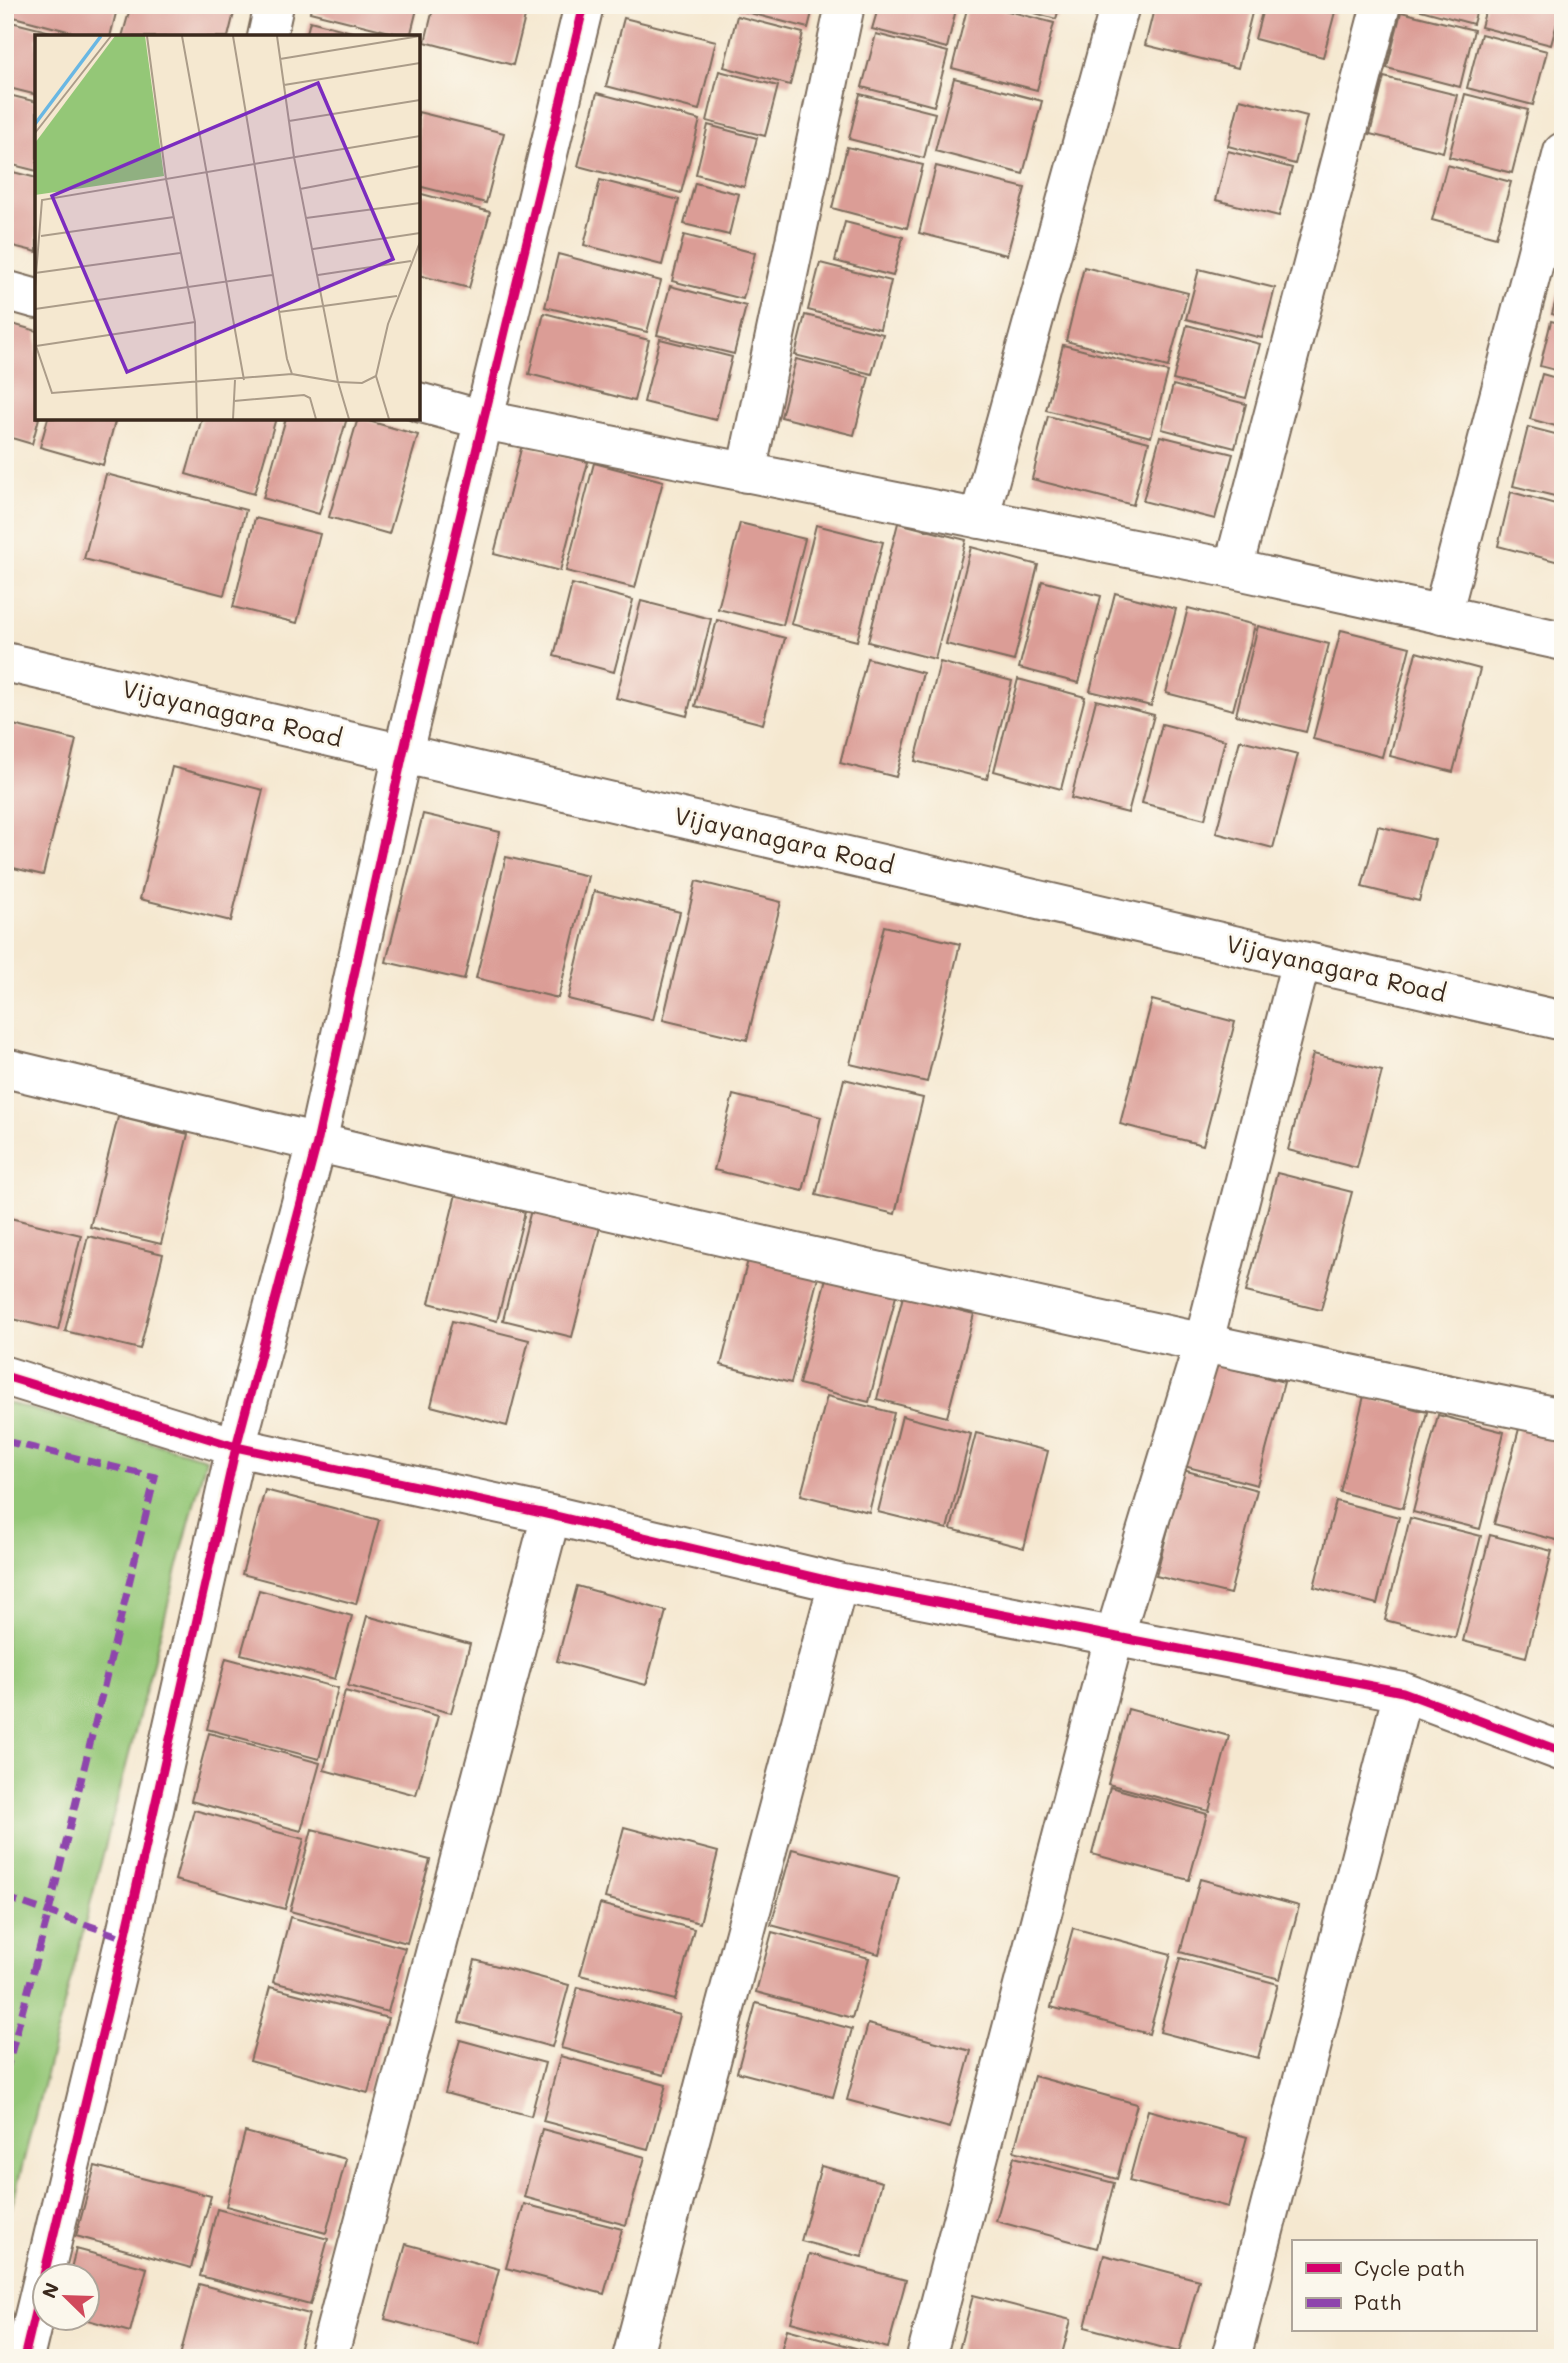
<svg xmlns="http://www.w3.org/2000/svg" width="1568" height="2363" font-family="Mali,sans-serif">
<style>
.green{fill:#94c777;stroke:#68784a;stroke-width:2}
.building{fill:#db9d96}
.lines{fill:none;stroke-linecap:round;stroke-linejoin:round}
.minor-casing{stroke:#7c6c5c;stroke-width:42}
.minor{stroke:#fff;stroke-width:38}
.quiet{stroke:#8e44ad;stroke-width:7;stroke-dasharray:14 7;stroke-linecap:butt}
.cycleway-casing{stroke:#fbf7ec;stroke-width:13}
.cycleway{stroke:#d6006c;stroke-width:9}
.labels{text-anchor:middle;stroke-width:5;stroke-linejoin:round;paint-order:stroke}
.street-label{font-size:24px;fill:#3b2a1e;stroke:#fbf7ec}
.inset-river{fill:none;stroke:#69b7e3;stroke-width:3.5}
.inset-road{fill:none;stroke:#ab9c89;stroke-width:2}
.view{fill:#7b2cbf;fill-opacity:0.15;stroke:#7b2cbf;stroke-width:3.5}
.inset-edge{fill:none;stroke:#3b2a1e;stroke-width:3.5}
</style>
<rect width="100%" height="100%" fill="#fbf7ec"/>
<filter id="ink" filterUnits="userSpaceOnUse"><feTurbulence type="fractalNoise" baseFrequency=".0143" numOctaves="2"/><feDisplacementMap in="SourceGraphic" scale="14" xChannelSelector="R" yChannelSelector="G"/><feConvolveMatrix kernelMatrix="1 2 1 2 8 2 1 2 1" color-interpolation-filters="sRGB"/></filter>
<filter id="wash" filterUnits="userSpaceOnUse"><feTurbulence type="fractalNoise" baseFrequency=".00686" numOctaves="4" result="noise"/><feDisplacementMap in="SourceGraphic" scale="28" xChannelSelector="R" yChannelSelector="G"/><feGaussianBlur stdDeviation="1.57" result="paint"/><feColorMatrix in="noise" values="0 0 0 0 0 0 0 0 0 0 0 0 0 0 0 0 0 1.4 0 .05"/><feComposite in="paint" operator="in"/></filter>
<g filter="url(#wash)">
<rect width="100%" height="100%" fill="#f5e8d0"/>
<path class="green" d="M 5,1402 L 206,1458 L 5,2232 Z"/>
<g id="blocks">
<path class="building" d="M 9,5 L 118,5 L 110,37 L 91,37 L 6,15 Z
M 131,5 L 236,5 L 228,37 L 122,37 Z
M 312,5 L 418,5 L 410,37 L 310,12 Z
M 434,5 L 528,5 L 513,65 L 425,42 Z
M 739,5 L 814,5 L 808,28 L 738,10 Z
M 879,5 L 957,5 L 947,48 L 872,29 Z
M 968,5 L 985,5 L 1054,23 L 1037,90 L 952,68 Z
M 1006,5 L 1060,5 L 1056,19 Z
M 1155,5 L 1254,5 L 1238,68 L 1145,45 Z
M 1264,5 L 1310,5 L 1335,12 L 1323,57 L 1255,39 Z
M 1402,5 L 1478,5 L 1473,24 Z
M 1487,5 L 1562,5 L 1551,45 L 1481,27 Z
M 1401,12 L 1474,30 L 1460,87 L 1387,68 Z
M 737,16 L 803,33 L 790,85 L 724,67 Z
M 624,18 L 716,41 L 699,110 L 606,86 Z
M 7,21 L 67,36 L 37,37 L 37,95 L 5,87 Z
M 310,21 L 367,36 L 367,37 L 306,37 Z
M 876,34 L 948,52 L 934,106 L 862,87 Z
M 1481,34 L 1547,51 L 1533,105 L 1467,88 Z
M 719,71 L 778,86 L 765,136 L 707,121 Z
M 1384,77 L 1457,95 L 1443,152 L 1370,134 Z
M 954,78 L 1042,101 L 1023,174 L 935,151 Z
M 597,93 L 700,120 L 681,193 L 578,166 Z
M 5,94 L 37,102 L 37,171 L 5,163 Z
M 860,94 L 935,113 L 924,158 L 849,139 Z
M 1465,94 L 1528,110 L 1512,173 L 1449,157 Z
M 1240,99 L 1307,116 L 1295,164 L 1228,146 Z
M 418,112 L 504,133 L 486,203 L 418,186 Z
M 708,125 L 757,138 L 744,187 L 696,174 Z
M 847,147 L 923,165 L 907,228 L 832,208 Z
M 1228,151 L 1292,168 L 1279,216 L 1216,200 Z
M 1447,165 L 1511,182 L 1496,237 L 1432,220 Z
M 936,166 L 1025,188 L 1007,255 L 919,233 Z
M 5,170 L 37,178 L 37,252 L 5,244 Z
M 600,180 L 679,200 L 662,265 L 584,245 Z
M 695,183 L 739,194 L 729,235 L 684,224 Z
M 418,193 L 490,212 L 469,288 L 418,275 Z
M 845,222 L 903,237 L 893,276 L 835,261 Z
M 684,235 L 755,253 L 743,299 L 672,281 Z
M 558,254 L 661,281 L 647,332 L 545,307 Z
M 820,263 L 891,281 L 880,329 L 808,310 Z
M 1084,267 L 1188,293 L 1168,367 L 1066,341 Z
M 1199,269 L 1275,288 L 1262,338 L 1186,319 Z
M 1563,274 L 1563,317 L 1552,314 Z
M 670,286 L 746,306 L 734,354 L 657,335 Z
M 544,313 L 649,340 L 634,401 L 529,374 Z
M 805,315 L 883,334 L 872,374 L 795,355 Z
M 1551,321 L 1563,324 L 1563,372 L 1540,366 Z
M 5,322 L 37,331 L 37,418 L 39,418 L 32,444 L 5,436 Z
M 1187,325 L 1260,344 L 1246,398 L 1173,380 Z
M 660,339 L 732,357 L 716,420 L 644,402 Z
M 1063,345 L 1168,372 L 1151,437 L 1046,410 Z
M 796,359 L 869,377 L 854,435 L 781,417 Z
M 1542,374 L 1563,380 L 1563,428 L 1530,419 Z
M 1173,385 L 1246,404 L 1235,448 L 1162,429 Z
M 1048,416 L 1149,442 L 1133,505 L 1032,479 Z
M 48,418 L 116,418 L 103,465 L 40,447 Z
M 202,418 L 276,418 L 254,494 L 186,474 Z
M 286,418 L 347,418 L 319,514 L 263,498 Z
M 358,418 L 418,435 L 389,534 L 329,517 Z
M 1528,427 L 1563,436 L 1563,498 L 1513,486 Z
M 1160,436 L 1233,454 L 1215,519 L 1143,501 Z
M 522,445 L 588,462 L 560,571 L 494,554 Z
M 594,463 L 663,481 L 635,588 L 566,571 Z
M 106,474 L 246,510 L 224,595 L 84,559 Z
M 1511,492 L 1563,506 L 1563,563 L 1498,546 Z
M 255,518 L 320,534 L 297,623 L 233,607 Z
M 740,523 L 805,539 L 783,625 L 718,609 Z
M 898,523 L 966,540 L 935,659 L 868,642 Z
M 816,525 L 883,542 L 857,641 L 791,624 Z
M 971,547 L 1038,565 L 1014,661 L 946,644 Z
M 1042,581 L 1101,596 L 1079,683 L 1019,668 Z
M 572,584 L 633,600 L 614,672 L 554,656 Z
M 1115,593 L 1176,609 L 1151,706 L 1090,691 Z
M 641,601 L 711,619 L 687,716 L 616,698 Z
M 1188,608 L 1255,625 L 1233,710 L 1166,693 Z
M 717,620 L 785,638 L 763,724 L 695,706 Z
M 1258,626 L 1329,644 L 1306,732 L 1236,715 Z
M 1341,630 L 1410,647 L 1382,757 L 1313,739 Z
M 1416,652 L 1480,669 L 1453,772 L 1390,756 Z
M 867,658 L 923,673 L 896,777 L 840,763 Z
M 940,662 L 1012,681 L 987,779 L 915,761 Z
M 1018,679 L 1085,697 L 1061,789 L 994,771 Z
M 1096,700 L 1154,715 L 1128,813 L 1071,798 Z
M 5,723 L 76,740 L 43,875 L 5,866 Z
M 1162,724 L 1225,740 L 1205,819 L 1142,803 Z
M 1240,740 L 1298,754 L 1273,848 L 1216,833 Z
M 172,767 L 263,790 L 231,921 L 140,899 Z
M 423,814 L 500,832 L 464,980 L 386,962 Z
M 1378,826 L 1435,840 L 1419,901 L 1362,887 Z
M 506,857 L 588,876 L 558,998 L 476,978 Z
M 696,881 L 781,902 L 747,1040 L 663,1020 Z
M 594,891 L 680,912 L 653,1020 L 568,999 Z
M 884,926 L 960,944 L 927,1082 L 850,1064 Z
M 1152,1000 L 1235,1022 L 1203,1145 L 1120,1124 Z
M 1313,1054 L 1382,1071 L 1357,1168 L 1288,1150 Z
M 844,1079 L 923,1098 L 895,1214 L 816,1195 Z
M 733,1095 L 821,1117 L 803,1191 L 714,1170 Z
M 118,1117 L 188,1134 L 161,1244 L 90,1227 Z
M 1277,1173 L 1352,1192 L 1321,1310 L 1246,1292 Z
M 456,1194 L 525,1212 L 497,1321 L 429,1303 Z
M 531,1210 L 600,1227 L 572,1337 L 503,1320 Z
M 10,1218 L 81,1235 L 58,1330 L 5,1317 L 5,1237 Z
M 88,1236 L 163,1254 L 140,1349 L 65,1331 Z
M 749,1256 L 819,1273 L 791,1383 L 721,1365 Z
M 827,1274 L 897,1292 L 869,1402 L 799,1384 Z
M 903,1296 L 974,1314 L 947,1417 L 877,1399 Z
M 452,1321 L 529,1340 L 507,1426 L 431,1406 Z
M 1210,1363 L 1284,1382 L 1257,1485 L 1184,1466 Z
M 827,1396 L 894,1413 L 869,1512 L 801,1495 Z
M 1364,1396 L 1427,1412 L 1403,1508 L 1340,1492 Z
M 1438,1415 L 1504,1432 L 1480,1529 L 1413,1512 Z
M 902,1416 L 971,1434 L 947,1529 L 878,1512 Z
M 1521,1421 L 1563,1432 L 1560,1541 L 1494,1524 Z
M 976,1433 L 1048,1451 L 1024,1548 L 951,1529 Z
M 1183,1470 L 1257,1490 L 1230,1594 L 1156,1576 Z
M 265,1490 L 379,1520 L 356,1604 L 242,1574 Z
M 1336,1501 L 1399,1517 L 1377,1604 L 1314,1587 Z
M 1410,1518 L 1481,1536 L 1455,1638 L 1385,1620 Z
M 1490,1535 L 1552,1551 L 1526,1657 L 1463,1641 Z
M 577,1586 L 666,1611 L 646,1685 L 557,1661 Z
M 259,1590 L 352,1616 L 335,1679 L 241,1654 Z
M 367,1616 L 470,1644 L 451,1713 L 348,1686 Z
M 226,1658 L 338,1688 L 319,1759 L 207,1729 Z
M 345,1691 L 438,1716 L 416,1795 L 324,1770 Z
M 1128,1709 L 1229,1736 L 1209,1811 L 1108,1784 Z
M 209,1733 L 320,1763 L 301,1831 L 191,1801 Z
M 1110,1787 L 1207,1814 L 1189,1880 L 1092,1854 Z
M 194,1810 L 304,1839 L 285,1909 L 175,1880 Z
M 624,1827 L 718,1852 L 700,1923 L 605,1898 Z
M 312,1829 L 430,1860 L 407,1943 L 290,1911 Z
M 792,1849 L 899,1877 L 879,1954 L 771,1925 Z
M 1200,1879 L 1299,1906 L 1280,1979 L 1180,1952 Z
M 600,1904 L 694,1929 L 675,2000 L 580,1975 Z
M 290,1917 L 405,1948 L 388,2012 L 273,1982 Z
M 1073,1928 L 1171,1954 L 1149,2034 L 1051,2007 Z
M 772,1932 L 869,1958 L 852,2018 L 756,1992 Z
M 1180,1958 L 1278,1984 L 1258,2058 L 1160,2032 Z
M 475,1960 L 569,1985 L 552,2047 L 459,2022 Z
M 270,1987 L 388,2018 L 368,2093 L 250,2061 Z
M 578,1987 L 680,2015 L 664,2075 L 561,2048 Z
M 756,2003 L 852,2029 L 833,2097 L 737,2072 Z
M 868,2024 L 971,2051 L 950,2128 L 847,2100 Z
M 460,2040 L 545,2063 L 531,2116 L 445,2093 Z
M 560,2056 L 666,2085 L 648,2149 L 543,2121 Z
M 1034,2076 L 1137,2104 L 1117,2179 L 1014,2151 Z
M 1148,2110 L 1247,2137 L 1228,2207 L 1129,2181 Z
M 542,2129 L 645,2157 L 626,2225 L 524,2197 Z
M 245,2132 L 346,2159 L 326,2233 L 226,2206 Z
M 1014,2157 L 1114,2183 L 1097,2248 L 996,2221 Z
M 95,2166 L 211,2196 L 191,2268 L 76,2236 Z
M 821,2166 L 882,2182 L 862,2257 L 801,2241 Z
M 524,2204 L 622,2229 L 604,2294 L 506,2268 Z
M 217,2209 L 328,2239 L 310,2305 L 200,2276 Z
M 406,2244 L 499,2269 L 479,2344 L 385,2319 Z
M 76,2249 L 147,2268 L 130,2332 L 81,2318 L 88,2318 L 88,2276 L 69,2276 Z
M 809,2254 L 906,2280 L 888,2348 L 791,2322 Z
M 1104,2255 L 1199,2280 L 1179,2352 L 1085,2327 Z
M 199,2284 L 309,2314 L 297,2358 L 180,2356 Z
M 973,2295 L 1071,2320 L 1061,2358 L 957,2358 Z
M 787,2329 L 884,2356 L 883,2358 L 779,2358 Z"/>
</g>
</g>
<g filter="url(#ink)">
<use href="#blocks" fill-opacity="0" stroke="#7c6c5c" stroke-width="2"/>
<g class="lines">
<g class="minor-casing">
<path id="minor" d="M 267,37 L 274,5
M 5,290 L 37,299
M 418,402 L 484,420 L 1233,569 L 1563,641
M 746,473 L 845,5
M 979,519 L 1120,5
M 1233,569 L 1381,5
M 1442,615 L 1563,152
M 5,662 L 1563,1021
M 5,1068 C 523,1193 1041,1312 1563,1418
M 5,1376 L 236,1447 L 551,1515 L 838,1583 L 1403,1692 L 1563,1752
M 24,2358 L 125,1938 L 236,1447 L 317,1143 L 403,753 L 584,5
M 328,2358 L 551,1515
M 632,2358 L 838,1583
M 926,2358 L 1115,1634 L 1203,1345 L 1301,961
M 1231,2358 L 1403,1692"/>
</g>
<use href="#minor" class="minor"/>
<path class="quiet" d="M 5,1441 L 155,1477 L 49,1912 L 5,2076
M 5,1897 L 125,1938"/>
<g class="cycleway-casing">
<path id="cycleway" d="M 5,1376 L 236,1447 L 551,1515 L 838,1583 L 1403,1692 L 1563,1752
M 24,2358 L 125,1938 L 236,1447 L 317,1143 L 403,753 L 584,5"/>
</g>
<use href="#cycleway" class="cycleway"/>
</g>
</g>
<g class="labels">
<g class="street-label">
<text transform="translate(232 714) rotate(13)" y="8">Vijayanagara Road</text>
<text transform="translate(784 841) rotate(13)" y="8">Vijayanagara Road</text>
<text transform="translate(1336 969) rotate(13)" y="8">Vijayanagara Road</text>
</g>
</g>
<g transform="translate(35 35)">
<rect width="385" height="385" fill="#f5e8d0"/>
<path d="M 80,1 L 110,1 L 129,141 L 0,160 L 0,108 Z" fill="#94c777"/>
<path class="inset-river" d="M 0,89 L 66,1"/>
<path class="inset-road" d="M 112,1 L 131,144 L 160,287 L 162,384M 147,1 L 209,345M 198,1 L 252,324 L 257,339 L 303,347 L 314,384M 242,1 L 259,122 L 303,347 L 327,348 L 341,341 L 353,289 L 385,207M 245,24 L 385,1M 249,50 L 385,28M 254,86 L 385,65M 0,98 L 76,1M 265,154 L 385,131M 271,183 L 385,168M 6,201 L 139,182M 278,214 L 385,198M 0,238 L 145,218M 283,240 L 376,226M 0,252 L 7,165 L 385,101M 0,274 L 237,240M 244,277 L 362,261M 0,282 L 1,311 L 17,358 L 257,339M 1,311 L 160,287M 341,341 L 354,384M 199,366 L 269,360 L 275,363 L 281,384M 198,384 L 200,345"/>
<path class="view" d="M 283,48 L 358,224 L 92,337 L 17,161 Z"/>
<rect width="385" height="385" class="inset-edge"/>
</g>
<rect width="1568" height="2363" fill="none" stroke="#fbf7ec" stroke-width="28"/>
<rect x="1292" y="2240" width="245" height="91" fill="#fbf7ec" stroke="#aea59a" stroke-width="2"/>
<rect x="1306" y="2263" width="35" height="10" fill="#d6006c" stroke="#aea59a" stroke-width="2"/>
<text x="1354" y="2276" font-size="21" fill="#3b2a1e">Cycle path</text>
<rect x="1306" y="2298" width="35" height="10" fill="#8e44ad" stroke="#aea59a" stroke-width="2"/>
<text x="1354" y="2310" font-size="21" fill="#3b2a1e">Path</text>
<g transform="translate(66 2297) rotate(293)"><circle r="33" fill="#fbf7ec" stroke="#aea59a" stroke-width="2"/>
<path d="M0-5L12 26L0 18L-12 26Z" fill="#d1495b"/>
<text y="-10" font-size="19" font-weight="bold" text-anchor="middle" fill="#3b2a1e">N</text>
</g>
</svg>
